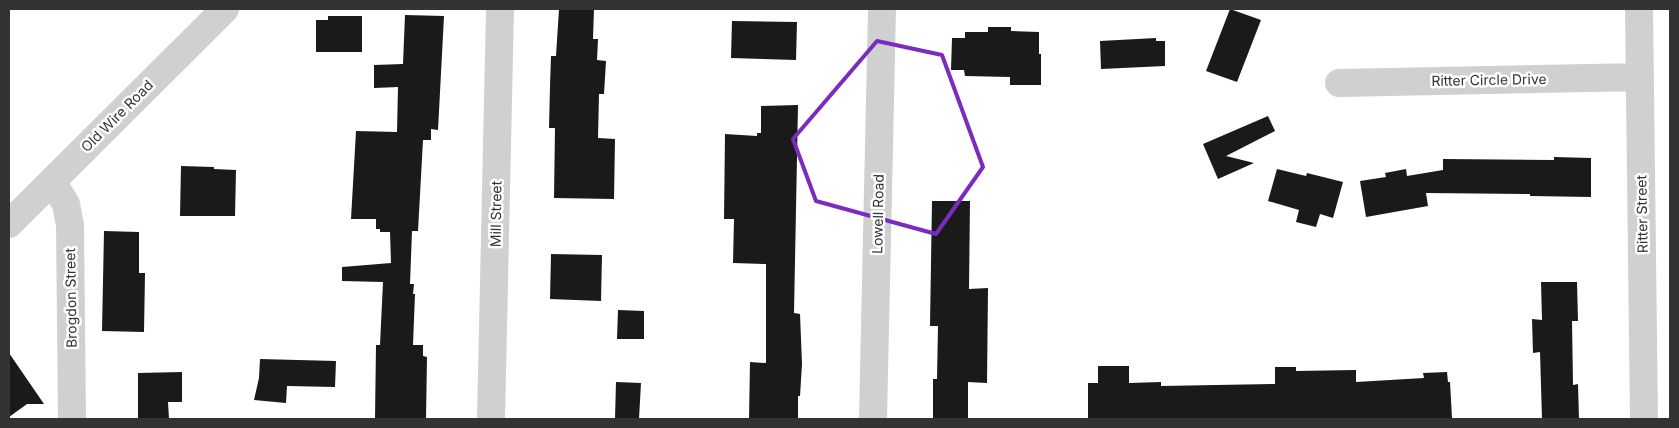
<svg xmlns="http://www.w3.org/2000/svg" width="1679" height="428" font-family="Inter,sans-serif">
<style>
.building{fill:#1a1a1a}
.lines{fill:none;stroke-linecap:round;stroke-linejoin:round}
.street{stroke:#d0d0d0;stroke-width:28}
.marked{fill:none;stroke:#7b2cbf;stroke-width:4;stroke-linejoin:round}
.labels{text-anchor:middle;stroke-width:5;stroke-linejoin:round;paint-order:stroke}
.street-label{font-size:14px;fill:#333;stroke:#fff}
</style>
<rect width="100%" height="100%" fill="#fff"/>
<path class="building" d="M 559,9 L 594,9 L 593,39 L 598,39 L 597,60 L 606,61 L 604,94 L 599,94 L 598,138 L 615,139 L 614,199 L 554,198 L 555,128 L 549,128 L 550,86 L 551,56 L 556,56 Z
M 1230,9 L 1261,20 L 1237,82 L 1206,71 Z
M 405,15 L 444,16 L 438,130 L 431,129 L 431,140 L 423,140 L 418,231 L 412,231 L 410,284 L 414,284 L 413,294 L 415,294 L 413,345 L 423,345 L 423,356 L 427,357 L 426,419 L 375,419 L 376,345 L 380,345 L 383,282 L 342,281 L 342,267 L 391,263 L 390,232 L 380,232 L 380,229 L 376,229 L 376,219 L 351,219 L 356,131 L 397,132 L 398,87 L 374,88 L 374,65 L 403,64 Z
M 328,16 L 362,16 L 362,52 L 316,52 L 316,20 L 328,20 Z
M 732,21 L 797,22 L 796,60 L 731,58 Z
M 988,27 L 1011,27 L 1011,31 L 1039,32 L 1039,54 L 1041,54 L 1041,85 L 1010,85 L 1010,77 L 965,76 L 964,70 L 951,70 L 952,38 L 965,38 L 965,32 L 988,32 Z
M 1156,38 L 1156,41 L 1165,41 L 1165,66 L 1101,69 L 1100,41 Z
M 798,105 L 794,313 L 800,314 L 802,364 L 800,396 L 798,396 L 798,419 L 749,419 L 750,362 L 766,363 L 766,264 L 733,263 L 734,219 L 724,219 L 725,134 L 757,136 L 757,133 L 761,133 L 761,106 Z
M 1268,116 L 1275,131 L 1226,156 L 1254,163 L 1218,179 L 1203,144 Z
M 1554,157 L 1591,158 L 1591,197 L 1530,196 L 1530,194 L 1426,193 L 1428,206 L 1366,217 L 1360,181 L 1386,177 L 1385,173 L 1406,169 L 1407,176 L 1443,170 L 1443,159 L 1554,160 Z
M 181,166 L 214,167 L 214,169 L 236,170 L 235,216 L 180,216 Z
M 1277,169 L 1306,176 L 1307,173 L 1343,182 L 1333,218 L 1320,214 L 1316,227 L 1296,222 L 1299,210 L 1268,201 Z
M 932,201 L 970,201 L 969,289 L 988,288 L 987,383 L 968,382 L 968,419 L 933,419 L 933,379 L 937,379 L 938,326 L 930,326 Z
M 104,231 L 139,232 L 139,273 L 145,273 L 144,332 L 102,331 Z
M 551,254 L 602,255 L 601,301 L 550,299 Z
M 1541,282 L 1577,282 L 1578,321 L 1572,321 L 1573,385 L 1578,384 L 1579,419 L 1542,419 L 1540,352 L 1533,353 L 1532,319 L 1542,320 Z
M 618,310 L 644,311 L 644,339 L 617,339 Z
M 9,353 L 44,404 L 27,404 L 9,417 Z
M 260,359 L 336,361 L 335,387 L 287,386 L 286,403 L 254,400 L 259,378 Z
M 1098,366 L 1129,366 L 1129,383 L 1161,382 L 1161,386 L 1275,384 L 1275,367 L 1296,367 L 1296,371 L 1356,370 L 1356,382 L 1424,378 L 1423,373 L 1447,372 L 1448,382 L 1450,382 L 1452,418 L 1426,419 L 1088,419 L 1088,383 L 1098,383 Z
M 182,372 L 182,402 L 168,402 L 169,419 L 138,419 L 138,373 Z
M 616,382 L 641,383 L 639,419 L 615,419 Z"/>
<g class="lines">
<path class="street" d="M 1639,9 L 1644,419
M 1339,83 L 1640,77
M 52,181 L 66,204 L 70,225 L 72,419
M 9,224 L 225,9
M 491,419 L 500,9
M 873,419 L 882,9"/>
</g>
<path class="marked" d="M 877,41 L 942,55 L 983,167 L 936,234 L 816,201 L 793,139 Z"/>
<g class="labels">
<g class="street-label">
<text transform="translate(1489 80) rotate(-1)" y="5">Ritter Circle Drive</text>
<text transform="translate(117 116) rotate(-45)" y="5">Old Wire Road</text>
<text transform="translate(496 214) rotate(-89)" y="5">Mill Street</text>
<text transform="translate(878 214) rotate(-89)" y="5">Lowell Road</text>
<text transform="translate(1642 214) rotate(-91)" y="5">Ritter Street</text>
<text transform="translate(71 298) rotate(-91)" y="5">Brogdon Street</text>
</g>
</g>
<rect width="1679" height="428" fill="none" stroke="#333333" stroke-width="20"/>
</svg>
